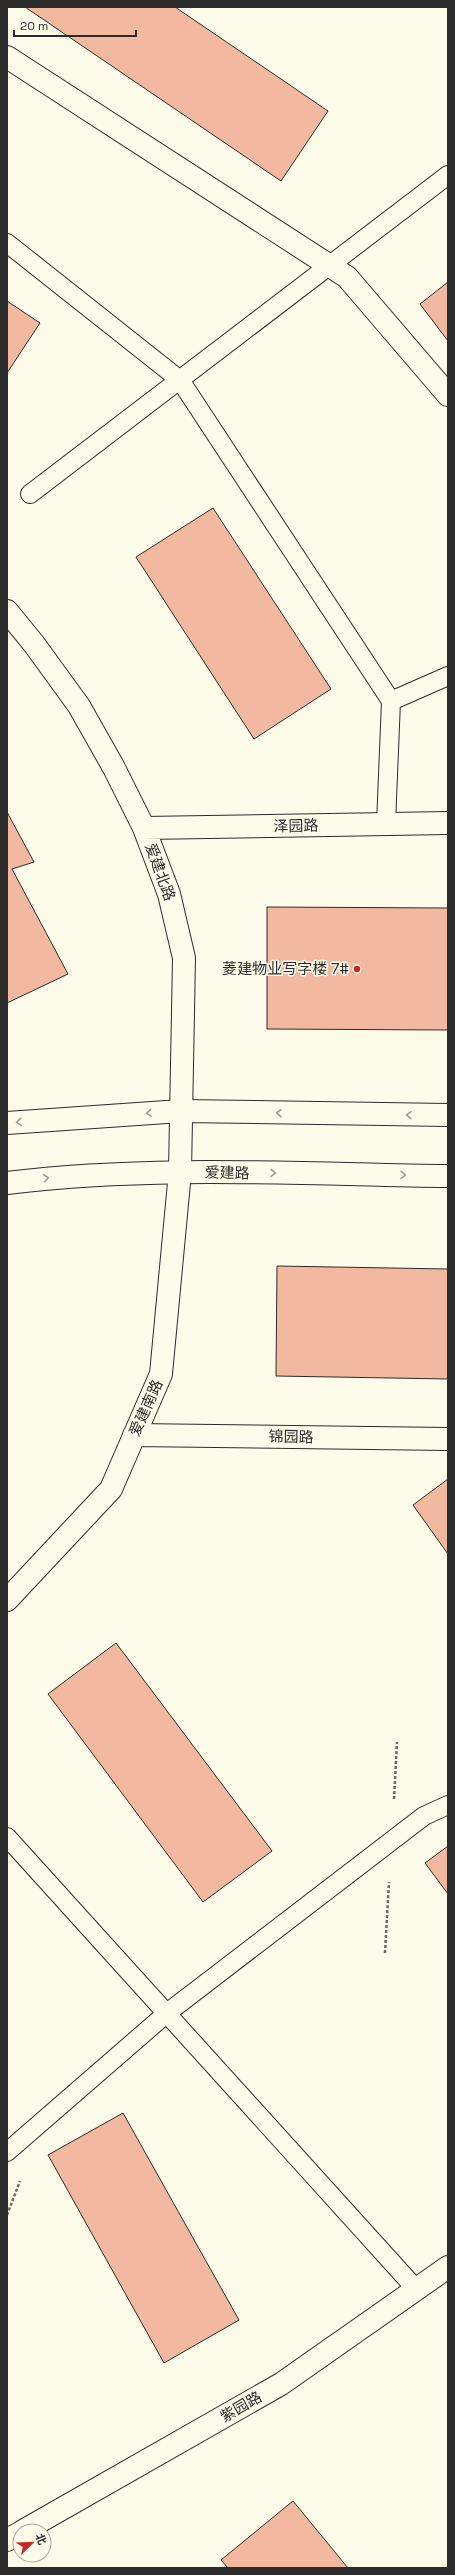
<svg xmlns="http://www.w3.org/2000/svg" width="455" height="2575" font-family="'Space Grotesk','Noto Sans SC',sans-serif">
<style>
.building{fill:#f2b8a0;stroke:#2b2b2b}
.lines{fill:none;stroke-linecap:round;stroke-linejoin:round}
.service-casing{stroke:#2b2b2b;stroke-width:20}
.pedestrian-casing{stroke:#2b2b2b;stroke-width:24}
.tertiary-casing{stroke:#2b2b2b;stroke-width:24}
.secondary-casing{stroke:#2b2b2b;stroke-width:24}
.path{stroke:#6a6964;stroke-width:2.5;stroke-dasharray:3 2;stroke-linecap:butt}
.service{stroke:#fdfbea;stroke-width:18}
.pedestrian{stroke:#fdfbea;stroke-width:22}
.tertiary{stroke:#fdfbea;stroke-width:22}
.secondary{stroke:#fdfbea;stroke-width:22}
.oneway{stroke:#9e9d94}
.poi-dot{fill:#c62828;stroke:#fdfbea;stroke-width:1.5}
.labels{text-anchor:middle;stroke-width:3;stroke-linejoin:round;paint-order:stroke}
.street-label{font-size:15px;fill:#2b2b2b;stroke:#fdfbea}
.poi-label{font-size:15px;fill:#2b2b2b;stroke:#fdfbea;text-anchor:end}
</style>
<rect width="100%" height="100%" fill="#fdfbea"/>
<path class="building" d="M 25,7 L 175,7 L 328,111 L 281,181 Z
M 448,282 L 448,341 L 420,304 Z
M 7,301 L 40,323 L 7,373 Z
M 213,508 L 331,689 L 254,739 L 136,557 Z
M 7,812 L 34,862 L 12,869 L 68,974 L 7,1003 Z
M 267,907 L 448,908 L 448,1030 L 267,1029 Z
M 277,1266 L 448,1269 L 448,1379 L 276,1376 Z
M 448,1479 L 448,1554 L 413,1505 Z
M 116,1643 L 272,1851 L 203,1902 L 48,1694 Z
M 448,1846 L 448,1894 L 425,1863 Z
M 123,2113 L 239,2320 L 164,2363 L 48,2155 Z
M 293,2501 L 348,2568 L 228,2568 L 221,2560 Z"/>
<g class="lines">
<g class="service-casing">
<path id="service" d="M 7,243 L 180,380 L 391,701 L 386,824
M 30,494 L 448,175
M 391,701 L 448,676
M 7,1837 L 416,2289
M 7,2152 L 167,2013 L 424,1816 L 448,1805"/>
</g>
<g class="pedestrian-casing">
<path id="pedestrian" d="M 7,57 L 347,277 L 448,395"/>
</g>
<g class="tertiary-casing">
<path id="tertiary" d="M 7,611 L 34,644 L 79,706 L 114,768 L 144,828 L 169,894 L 184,958 L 180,1172 L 161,1374 L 111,1489 L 7,1600
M 144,828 L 448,823
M 134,1435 L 448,1439
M 23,2531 L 281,2384 L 448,2267
M 7,2540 L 20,2533"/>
</g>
<g class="secondary-casing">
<path id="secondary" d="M 7,1123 L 181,1111 L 448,1115
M 7,1183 C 153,1165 301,1174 448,1176"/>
</g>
<path class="path" d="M 394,1799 L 397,1742
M 385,1953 L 389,1882
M 7,2215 L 20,2181"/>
<use href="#service" class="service"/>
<use href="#pedestrian" class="pedestrian"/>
<use href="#tertiary" class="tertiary"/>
<use href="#secondary" class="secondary"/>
</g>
<defs><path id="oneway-chevron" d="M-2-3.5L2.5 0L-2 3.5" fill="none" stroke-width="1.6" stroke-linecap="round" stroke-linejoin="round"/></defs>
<g class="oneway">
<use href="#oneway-chevron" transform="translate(149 1113) rotate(177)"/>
<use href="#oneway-chevron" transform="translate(279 1113) rotate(-179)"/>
<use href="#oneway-chevron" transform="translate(409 1115) rotate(-179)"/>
<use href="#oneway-chevron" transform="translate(19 1122) rotate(175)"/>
<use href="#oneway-chevron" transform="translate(273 1173) rotate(1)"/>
<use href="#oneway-chevron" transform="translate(403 1175) rotate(1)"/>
<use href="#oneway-chevron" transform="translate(46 1178) rotate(-7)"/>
</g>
<circle class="poi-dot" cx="357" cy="969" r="4"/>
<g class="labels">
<g class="street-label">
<text transform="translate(296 826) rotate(-1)" y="5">泽园路</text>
<text transform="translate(160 872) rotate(70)" y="5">爱建北路</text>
<text transform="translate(227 1173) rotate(1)" y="5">爱建路</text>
<text transform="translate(146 1408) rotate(-66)" y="5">爱建南路</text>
<text transform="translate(291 1437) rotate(1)" y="5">锦园路</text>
<text transform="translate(241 2407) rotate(-30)" y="5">紫园路</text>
</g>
<g class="poi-label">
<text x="349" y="974">菱建物业写字楼 7#</text>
</g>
</g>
<rect width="455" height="2575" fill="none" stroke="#2b2b2b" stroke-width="16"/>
<g transform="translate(32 2543) rotate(67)"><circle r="19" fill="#fdfbea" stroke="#a9a89e"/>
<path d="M0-3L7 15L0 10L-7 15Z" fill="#c62828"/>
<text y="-6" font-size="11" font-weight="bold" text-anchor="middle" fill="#2b2b2b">北</text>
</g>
<path d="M14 30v6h122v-6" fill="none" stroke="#2b2b2b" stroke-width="2"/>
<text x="20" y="30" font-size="12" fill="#2b2b2b" stroke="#fdfbea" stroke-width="3" paint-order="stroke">20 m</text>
</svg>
